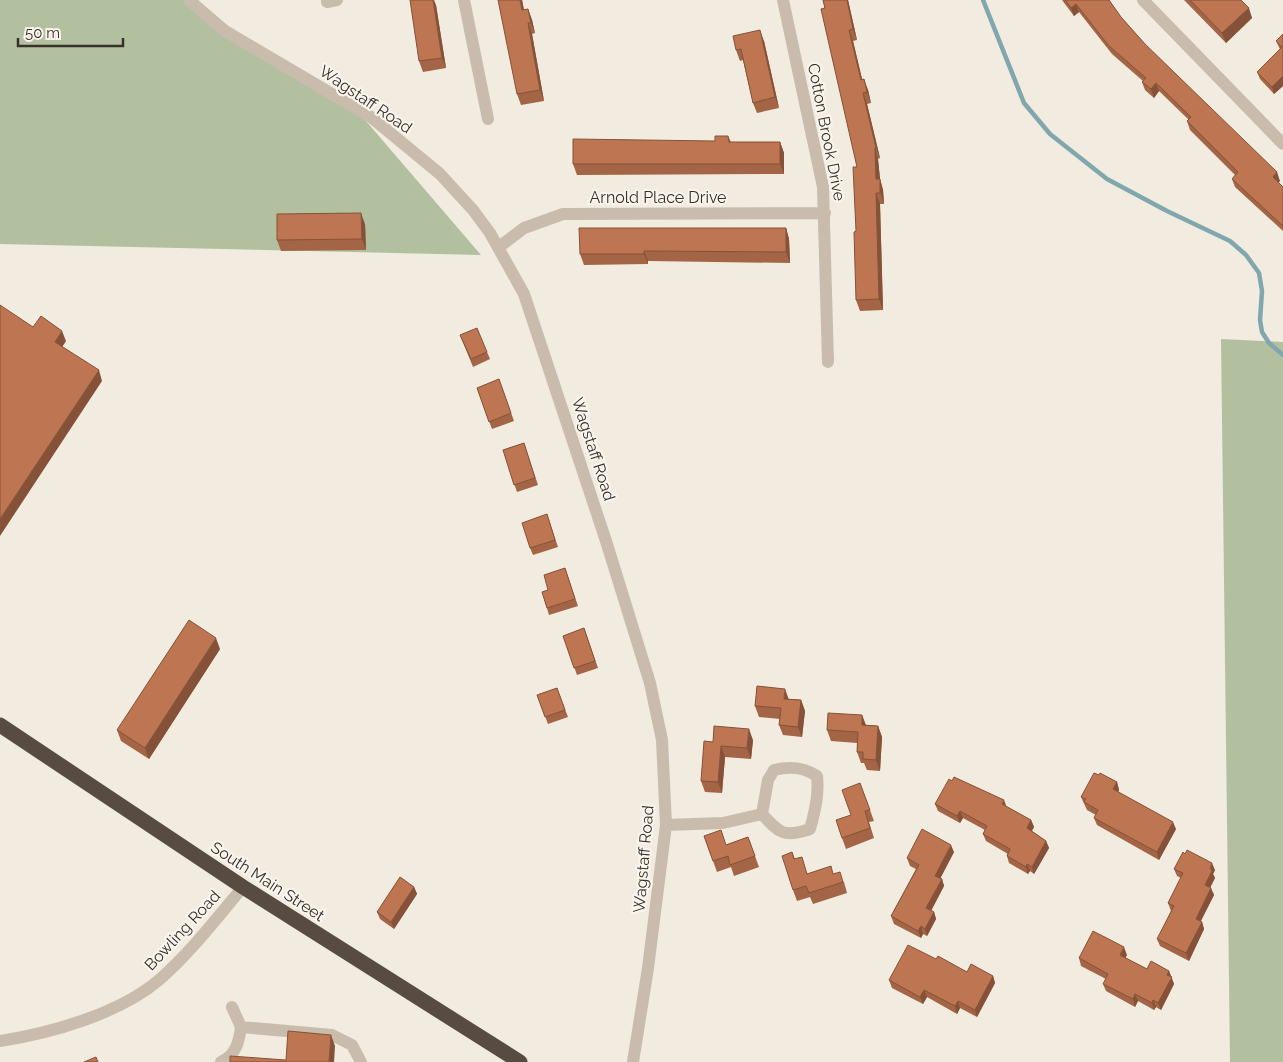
<svg xmlns="http://www.w3.org/2000/svg" width="1283" height="1062" font-family="Raleway,sans-serif">
<style>
.green{fill:#b3c0a0}
.lines{fill:none;stroke-linecap:round;stroke-linejoin:round}
.stream{stroke:#80a7ad;stroke-width:4.5}
.street{stroke:#c9bcac;stroke-width:12}
.highway{stroke:#584b42;stroke-width:15}
.wall{fill:#a36546}
.shaded-wall{fill:#855239}
.building{fill:#be7551;stroke:#855239}
.labels{text-anchor:middle;stroke-width:4.5;stroke-linejoin:round;paint-order:stroke}
.street-label{font-size:16px;fill:#38302a;stroke:#f9f4ec}
</style>
<rect width="100%" height="100%" fill="#f1ebe0"/>
<path class="green" d="M 0,0 L 190,0 L 366,121 L 481,255 L 0,244 Z
M 1221,339 L 1283,342 L 1283,1062 L 1230,1062 Z"/>
<g class="lines">
<path class="stream" d="M 983,0 L 1024,103 L 1050,134 L 1107,179 L 1167,211 L 1230,241 L 1246,255 L 1259,273 L 1262,291 L 1260,320 L 1262,332 L 1269,343 L 1283,355"/>
<path class="street" d="M 189,0 L 225,31 L 371,117 L 440,174 L 473,210 L 490,233 L 524,294 L 606,541 L 650,683 L 662,740 L 666,825 L 648,968 L 633,1062
M 327,0 L 327,2 L 337,0
M 464,0 L 488,119
M 783,0 L 823,187 L 828,362
M 1143,0 L 1283,144
M 499,247 L 524,228 L 563,214 L 825,213
M 666,825 L 723,823 L 762,814 C 779,833 784,838 810,829 C 815,811 819,795 817,776 C 803,767 790,766 774,770 L 768,780 L 762,814
M 232,1007 L 241,1027 L 332,1035 L 352,1045 L 361,1062
M 0,1041 C 51,1033 119,1014 159,980 C 190,953 217,918 243,887
M 221,1062 C 236,1055 239,1042 241,1027"/>
<path class="highway" d="M 0,725 L 243,887 L 520,1062"/>
</g>
<path class="wall" d="M 522,0 L 524,10 L 528,9 L 532,20 L 535,33 L 532,34 L 544,101 L 521,105 L 517,94 Z
M 823,0 L 848,0 L 857,40 L 853,41 L 862,80 L 868,90 L 871,103 L 867,104 L 880,158 L 878,159 L 880,179 L 883,190 L 884,204 L 880,204 L 883,310 L 860,311 L 856,300 L 857,167 Z
M 1062,0 L 1109,0 L 1121,17 L 1145,44 L 1280,181 L 1278,182 L 1283,187 L 1283,231 L 1235,187 L 1232,179 L 1235,175 L 1190,130 L 1187,121 L 1189,120 L 1159,91 L 1154,98 L 1145,90 L 1142,82 L 1143,81 L 1112,54 L 1079,12 L 1074,16 Z
M 1184,0 L 1241,0 L 1252,18 L 1226,43 Z
M 436,5 L 446,68 L 423,72 L 419,61 Z
M 1283,34 L 1283,86 L 1274,94 L 1260,79 L 1257,72 L 1280,49 L 1276,41 Z
M 764,41 L 779,108 L 757,113 L 753,103 L 743,60 L 740,61 L 736,50 Z
M 728,136 L 731,142 L 780,142 L 784,153 L 784,174 L 577,175 L 573,164 L 715,141 Z
M 365,224 L 366,250 L 281,251 L 277,240 Z
M 786,228 L 789,239 L 790,263 L 648,261 L 648,264 L 584,265 L 580,254 Z
M 460,335 L 487,352 L 490,359 L 473,367 Z
M 499,379 L 514,421 L 492,429 L 477,388 Z
M 524,443 L 538,485 L 517,492 L 503,450 Z
M 547,514 L 558,547 L 533,555 L 530,548 Z
M 565,568 L 578,606 L 549,615 L 542,592 L 548,590 Z
M 584,628 L 598,668 L 577,675 L 563,636 Z
M 220,649 L 149,759 L 121,741 L 117,730 Z
M 557,688 L 568,717 L 548,724 L 537,695 Z
M 788,699 L 801,700 L 805,711 L 802,737 L 783,735 L 779,725 L 780,719 L 759,717 L 755,706 Z
M 862,715 L 866,725 L 878,726 L 882,737 L 880,771 L 867,770 L 864,763 L 861,763 L 857,752 L 857,743 L 831,741 L 827,730 Z
M 753,740 L 751,759 L 725,757 L 722,793 L 705,792 L 701,781 L 713,742 Z
M 1099,775 L 1117,782 L 1119,790 L 1118,792 L 1176,829 L 1159,860 L 1097,825 L 1094,818 L 1096,815 L 1087,810 L 1081,797 Z
M 860,783 L 874,821 L 869,822 L 874,838 L 846,849 L 842,838 L 851,815 Z
M 935,804 L 1007,807 L 1031,820 L 1034,827 L 1032,831 L 1046,841 L 1049,848 L 1034,874 L 1030,871 L 1028,874 L 1009,863 L 1007,856 L 1008,854 L 986,841 L 983,834 L 985,830 L 963,818 L 960,823 L 938,811 Z
M 704,836 L 726,845 L 748,837 L 759,867 L 734,876 L 731,867 L 717,872 Z
M 792,852 L 795,859 L 808,874 L 833,874 L 844,882 L 847,893 L 813,904 L 810,897 L 797,901 L 793,890 Z
M 954,852 L 940,878 L 942,879 L 944,886 L 931,910 L 934,912 L 936,919 L 927,936 L 923,934 L 921,938 L 894,924 L 891,916 L 916,869 L 910,866 L 907,858 Z
M 1174,869 L 1215,870 L 1213,874 L 1215,878 L 1210,887 L 1214,895 L 1201,921 L 1202,922 L 1204,929 L 1189,961 L 1160,946 L 1157,939 L 1171,911 L 1168,903 L 1181,878 L 1177,876 Z
M 414,887 L 417,894 L 394,929 L 380,919 L 377,912 Z
M 1127,955 L 1125,958 L 1147,969 L 1169,971 L 1174,984 L 1161,1010 L 1156,1007 L 1154,1010 L 1138,1001 L 1135,1007 L 1106,991 L 1103,984 L 1106,979 L 1081,966 L 1079,958 Z
M 936,959 L 967,972 L 993,976 L 995,983 L 977,1017 L 960,1008 L 957,1014 L 927,997 L 923,1004 L 892,988 L 889,980 Z"/>
<path class="shaded-wall" d="M 433,0 L 434,0 L 436,5 L 446,68 L 442,58 Z
M 520,0 L 522,0 L 526,21 L 522,10 Z
M 847,0 L 848,0 L 857,40 L 853,29 Z
M 1076,4 L 1079,12 L 1074,16 L 1071,8 Z
M 1249,8 L 1252,18 L 1226,43 L 1222,33 Z
M 528,9 L 532,20 L 535,33 L 531,23 Z
M 528,23 L 532,34 L 544,101 L 540,90 Z
M 760,30 L 764,41 L 779,108 L 775,97 Z
M 849,30 L 853,41 L 865,91 L 861,80 Z
M 1283,76 L 1283,86 L 1274,94 L 1272,87 Z
M 864,79 L 868,90 L 871,103 L 867,92 Z
M 1156,83 L 1159,91 L 1154,98 L 1151,89 Z
M 863,93 L 867,104 L 880,158 L 876,148 Z
M 780,142 L 784,153 L 784,174 L 780,164 Z
M 875,148 L 878,159 L 880,179 L 883,190 L 884,204 L 876,179 Z
M 1277,172 L 1280,181 L 1276,185 L 1273,177 Z
M 876,193 L 880,204 L 883,310 L 879,299 Z
M 361,213 L 365,224 L 366,250 L 362,239 Z
M 786,228 L 789,239 L 790,263 L 786,252 Z
M 644,251 L 648,261 L 648,264 L 644,254 Z
M 62,331 L 66,341 L 59,352 L 55,342 Z
M 99,370 L 102,381 L 0,536 L 0,519 Z
M 216,638 L 220,649 L 149,759 L 145,748 Z
M 785,689 L 789,700 L 784,699 Z
M 801,700 L 805,711 L 802,737 L 798,727 Z
M 862,715 L 866,726 L 862,725 Z
M 878,726 L 882,737 L 880,771 L 876,760 Z
M 749,729 L 753,740 L 751,759 L 747,748 Z
M 721,746 L 725,757 L 722,793 L 718,782 Z
M 1117,782 L 1119,790 L 1116,796 L 1113,789 Z
M 1004,800 L 1007,808 L 1002,804 Z
M 960,811 L 963,818 L 960,823 L 957,816 Z
M 1031,820 L 1034,827 L 1029,835 L 1027,828 Z
M 1173,822 L 1176,829 L 1159,860 L 1157,852 Z
M 1046,841 L 1049,848 L 1034,874 L 1032,867 Z
M 951,845 L 954,852 L 938,883 L 935,876 Z
M 1212,863 L 1215,870 L 1213,874 L 1215,878 L 1208,892 L 1205,885 Z
M 1027,864 L 1030,871 L 1028,874 L 1026,867 Z
M 942,879 L 944,886 L 929,915 L 926,908 Z
M 414,887 L 417,894 L 394,929 L 391,922 Z
M 1211,888 L 1214,895 L 1198,926 L 1196,919 Z
M 934,912 L 936,919 L 927,936 L 925,929 Z
M 1202,922 L 1204,929 L 1189,961 L 1186,953 Z
M 921,926 L 923,934 L 921,938 L 918,931 Z
M 1124,947 L 1127,955 L 1123,962 L 1120,955 Z
M 1169,971 L 1174,984 L 1161,1010 L 1158,1003 L 1167,975 Z
M 993,976 L 995,983 L 977,1017 L 975,1010 Z
M 924,990 L 927,997 L 923,1004 L 920,997 Z
M 1135,994 L 1138,1001 L 1135,1007 L 1133,999 Z
M 1153,1000 L 1156,1007 L 1154,1010 L 1152,1003 Z
M 958,1001 L 960,1008 L 957,1014 L 955,1006 Z
M 331,1035 L 335,1046 L 334,1062 L 329,1062 Z"/>
<path class="building" d="M 410,0 L 433,0 L 442,58 L 419,61 Z
M 498,0 L 520,0 L 522,10 L 528,9 L 531,23 L 528,23 L 540,90 L 517,94 Z
M 823,0 L 847,0 L 853,29 L 849,30 L 861,80 L 864,79 L 867,92 L 863,93 L 876,148 L 875,148 L 876,179 L 880,179 L 880,193 L 876,193 L 879,299 L 856,300 L 854,232 L 856,231 L 853,167 L 857,167 L 821,9 L 825,8 Z
M 1065,0 L 1109,0 L 1121,17 L 1145,44 L 1277,172 L 1273,177 L 1283,187 L 1283,226 L 1232,179 L 1238,172 L 1187,121 L 1191,117 L 1156,83 L 1151,89 L 1142,82 L 1146,78 L 1109,46 L 1076,4 L 1071,8 Z
M 1190,0 L 1241,0 L 1249,8 L 1222,33 Z
M 760,30 L 775,97 L 753,103 L 741,49 L 736,50 L 733,36 Z
M 1283,34 L 1283,76 L 1272,87 L 1257,72 L 1282,47 L 1276,41 Z
M 715,136 L 728,136 L 729,142 L 780,142 L 780,164 L 573,164 L 573,139 L 715,141 Z
M 361,213 L 362,239 L 277,240 L 277,214 Z
M 579,228 L 786,228 L 786,252 L 644,251 L 644,254 L 580,254 Z
M 0,305 L 33,327 L 41,316 L 62,331 L 55,342 L 99,370 L 0,519 Z
M 477,328 L 487,352 L 471,359 L 460,335 Z
M 499,379 L 511,413 L 489,422 L 477,388 Z
M 524,443 L 535,478 L 514,485 L 503,450 Z
M 547,514 L 555,540 L 530,548 L 522,523 Z
M 565,568 L 575,599 L 547,608 L 542,592 L 548,590 L 544,575 Z
M 189,620 L 216,638 L 145,748 L 117,730 Z
M 584,628 L 595,661 L 574,668 L 563,636 Z
M 757,686 L 785,689 L 784,699 L 801,700 L 798,727 L 779,725 L 781,708 L 755,706 Z
M 557,688 L 565,710 L 545,717 L 537,695 Z
M 828,713 L 862,715 L 862,725 L 878,726 L 876,760 L 863,759 L 863,752 L 857,752 L 858,732 L 827,730 Z
M 714,726 L 749,729 L 747,748 L 721,746 L 718,782 L 701,781 L 704,741 L 713,742 Z
M 1094,773 L 1099,775 L 1100,773 L 1117,782 L 1113,789 L 1173,822 L 1157,852 L 1094,818 L 1098,810 L 1084,802 L 1086,799 L 1081,797 Z
M 954,777 L 1004,800 L 1002,804 L 1031,820 L 1027,828 L 1046,841 L 1032,867 L 1027,864 L 1026,867 L 1007,856 L 1010,849 L 983,834 L 987,826 L 960,811 L 957,816 L 935,804 L 949,779 L 952,781 Z
M 860,783 L 870,810 L 865,811 L 870,828 L 842,838 L 836,820 L 851,815 L 842,790 Z
M 922,829 L 951,845 L 935,876 L 942,879 L 926,908 L 934,912 L 925,929 L 921,926 L 918,931 L 891,916 L 919,865 L 907,858 Z
M 721,830 L 726,845 L 748,837 L 755,856 L 730,865 L 728,856 L 713,861 L 704,836 Z
M 1187,850 L 1212,863 L 1210,868 L 1212,871 L 1205,885 L 1211,888 L 1196,919 L 1202,922 L 1186,953 L 1157,939 L 1174,906 L 1168,903 L 1183,873 L 1174,869 L 1183,852 L 1185,854 Z
M 792,852 L 794,859 L 802,857 L 807,874 L 831,866 L 833,874 L 840,872 L 843,882 L 809,893 L 806,886 L 793,890 L 782,856 Z
M 400,877 L 414,887 L 391,922 L 377,912 Z
M 1093,931 L 1124,947 L 1120,955 L 1147,969 L 1151,961 L 1169,971 L 1167,975 L 1172,977 L 1158,1003 L 1153,1000 L 1152,1003 L 1135,994 L 1133,999 L 1103,984 L 1108,974 L 1079,958 Z
M 908,945 L 936,959 L 938,956 L 967,972 L 971,964 L 993,976 L 975,1010 L 958,1001 L 955,1006 L 924,990 L 920,997 L 889,980 Z
M 288,1031 L 331,1035 L 329,1062 L 230,1062 L 230,1056 L 286,1060 Z
M 96,1057 L 98,1062 L 84,1062 Z"/>
<g class="labels">
<g class="street-label">
<text transform="translate(366 99) rotate(34)" y="6">Wagstaff Road</text>
<text transform="translate(827 132) rotate(79)" y="6">Cotton Brook Drive</text>
<text x="658" y="203">Arnold Place Drive</text>
<text transform="translate(594 449) rotate(72)" y="6">Wagstaff Road</text>
<text transform="translate(643 859) rotate(-85)" y="6">Wagstaff Road</text>
<text transform="translate(268 881) rotate(33)" y="6">South Main Street</text>
<text transform="translate(182 930) rotate(-47)" y="6">Bowling Road</text>
</g>
</g>
<path d="M18 38v8h105v-8" fill="none" stroke="#38302a" stroke-width="2.5"/>
<text x="25" y="38" font-size="15" fill="#38302a" stroke="#f9f4ec" stroke-width="4" paint-order="stroke">50 m</text>
</svg>
